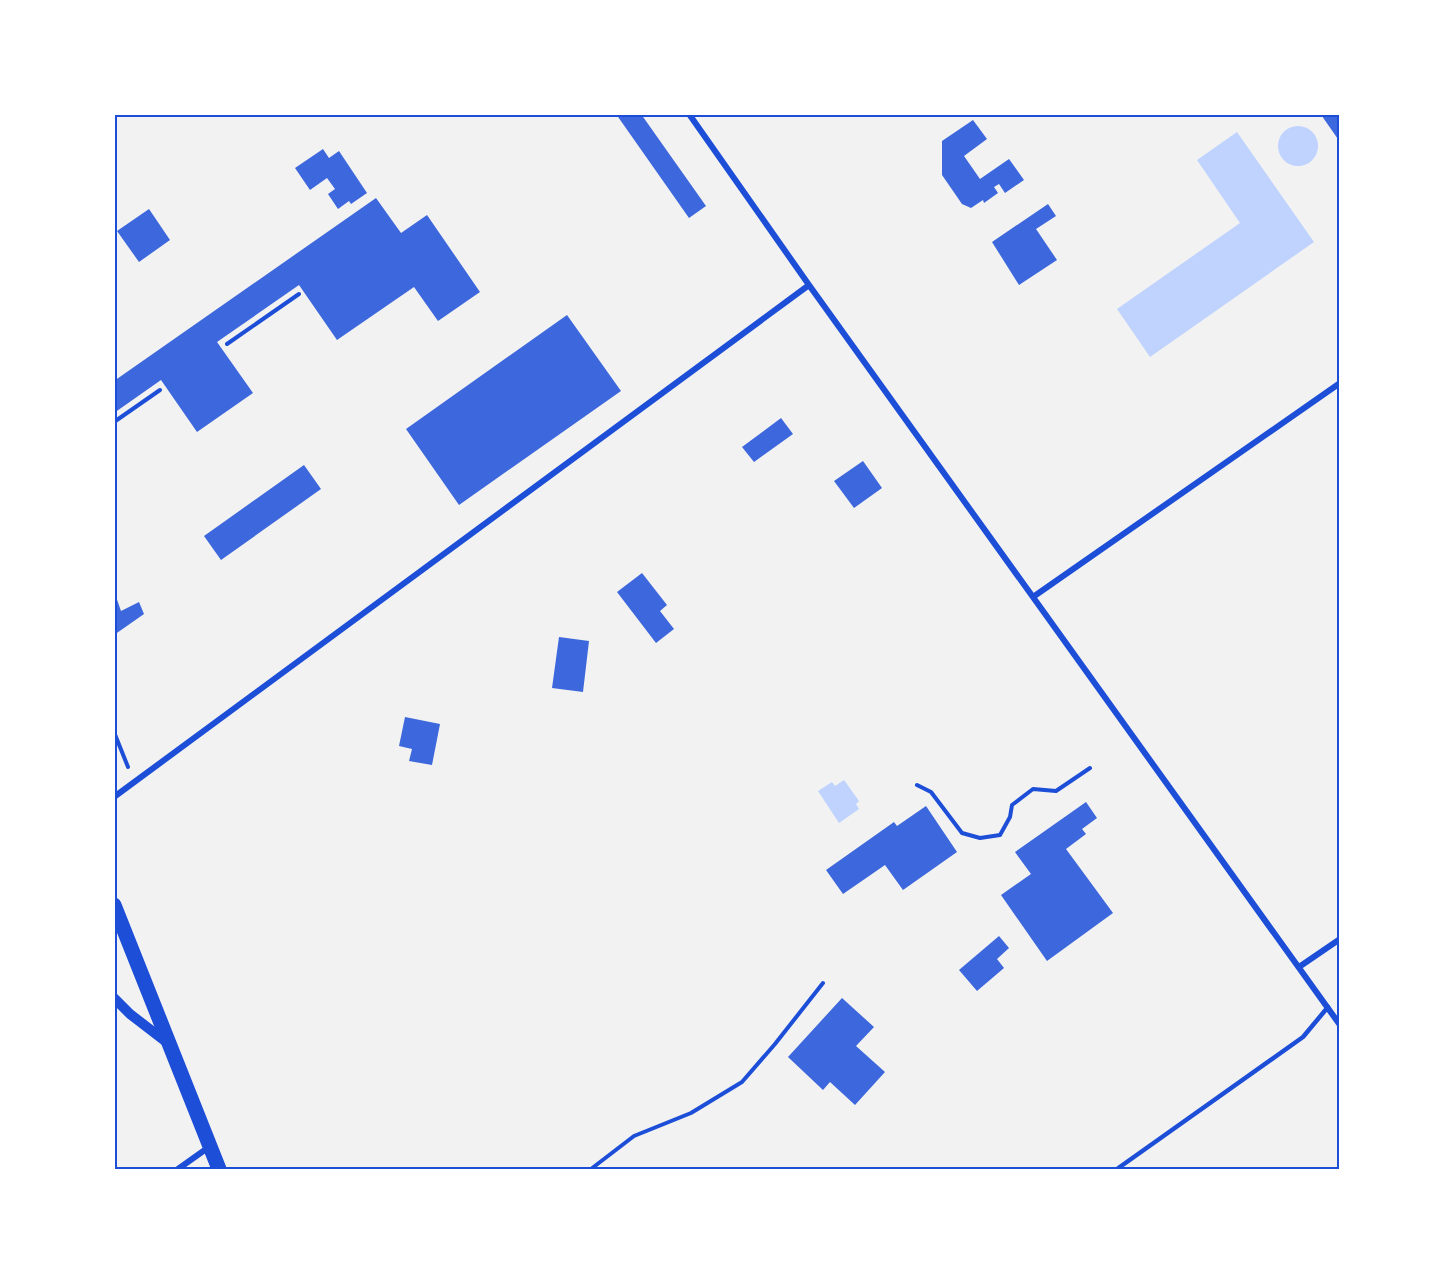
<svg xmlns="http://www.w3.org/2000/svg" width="1454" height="1283" font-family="'Noto Sans',sans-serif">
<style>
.water{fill:#bfd3fe}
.building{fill:#3d67dc}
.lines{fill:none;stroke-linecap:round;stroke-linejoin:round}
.path{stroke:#1d4ed8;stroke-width:4}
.service{stroke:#1d4ed8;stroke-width:4.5}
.minor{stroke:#1d4ed8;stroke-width:6}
.tertiary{stroke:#1d4ed8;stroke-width:10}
.primary{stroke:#1d4ed8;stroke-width:15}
.neatline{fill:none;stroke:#1d4ed8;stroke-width:2}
</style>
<rect width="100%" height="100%" fill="#f2f2f2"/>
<path class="water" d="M1278 146a20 20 0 1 1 40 0a20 20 0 1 1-40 0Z
M 1237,132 L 1314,242 L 1150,357 L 1117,309 L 1240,223 L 1197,160 Z
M 844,780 L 859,801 L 856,804 L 859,809 L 839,823 L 818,791 L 832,782 L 835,786 Z"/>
<path class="building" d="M 616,114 L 641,114 L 706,206 L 689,218 Z
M 1321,114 L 1340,114 L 1340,142 L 1324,119 Z
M 973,120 L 987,139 L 964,156 L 980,179 L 1009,159 L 1024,180 L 1005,193 L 999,184 L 994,187 L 998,193 L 984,203 L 983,200 L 971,208 L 962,204 L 942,175 L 942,141 Z
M 323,149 L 329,158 L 339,151 L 367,193 L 351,204 L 349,201 L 338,209 L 328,194 L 335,189 L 327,178 L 310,190 L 295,168 Z
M 376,198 L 401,233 L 427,215 L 480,292 L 438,321 L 414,287 L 337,340 L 299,285 L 217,342 L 253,393 L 197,432 L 161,380 L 114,413 L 114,381 Z
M 1048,204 L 1056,216 L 1036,229 L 1057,260 L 1019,285 L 992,242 Z
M 149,209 L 170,240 L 139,262 L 117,231 Z
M 567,315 L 621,391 L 459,505 L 406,429 Z
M 781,418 L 793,434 L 754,462 L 742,447 Z
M 863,461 L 882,488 L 854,508 L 834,481 Z
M 304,465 L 321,489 L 221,560 L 204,536 Z
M 642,573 L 667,605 L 660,611 L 674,629 L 656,643 L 617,592 Z
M 114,591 L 121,611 L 139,602 L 144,614 L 114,635 Z
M 559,637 L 589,641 L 583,692 L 552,688 Z
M 405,717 L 440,724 L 432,765 L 409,761 L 412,749 L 399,746 Z
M 1086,802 L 1097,818 L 1082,829 L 1086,834 L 1066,849 L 1113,913 L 1047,961 L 1001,895 L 1031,874 L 1015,852 Z
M 926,806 L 957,852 L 903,890 L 885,865 L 843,894 L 826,870 L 894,822 L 897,826 Z
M 999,936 L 1009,948 L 997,959 L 1004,968 L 977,991 L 959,970 Z
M 842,998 L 874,1027 L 856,1046 L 885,1072 L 855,1105 L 830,1082 L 823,1090 L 788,1057 Z"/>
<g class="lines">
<path class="path" d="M 227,344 L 299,294
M 114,422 L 160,390
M 114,732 L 128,767
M 917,785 L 931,792 L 962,833 L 980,838 L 1000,835 L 1010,817 L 1012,805 L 1033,789 L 1056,791 L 1090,768
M 591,1169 L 634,1136 L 691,1113 L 742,1082 L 775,1044 L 823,983"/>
<path class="service" d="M 1117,1169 L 1303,1037 L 1328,1007"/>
<path class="minor" d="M 689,114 L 809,285 L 1340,1025
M 1033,597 L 1340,383
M 114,797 L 809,285
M 1299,967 L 1340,939
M 178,1169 L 209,1147"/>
<path class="tertiary" d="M 114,998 L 130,1014 L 169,1044"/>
<path class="primary" d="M 114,905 L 219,1169"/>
</g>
<rect width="1454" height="1283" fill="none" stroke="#ffffff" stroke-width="231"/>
<rect x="116" y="116" width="1222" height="1052" class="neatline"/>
</svg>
